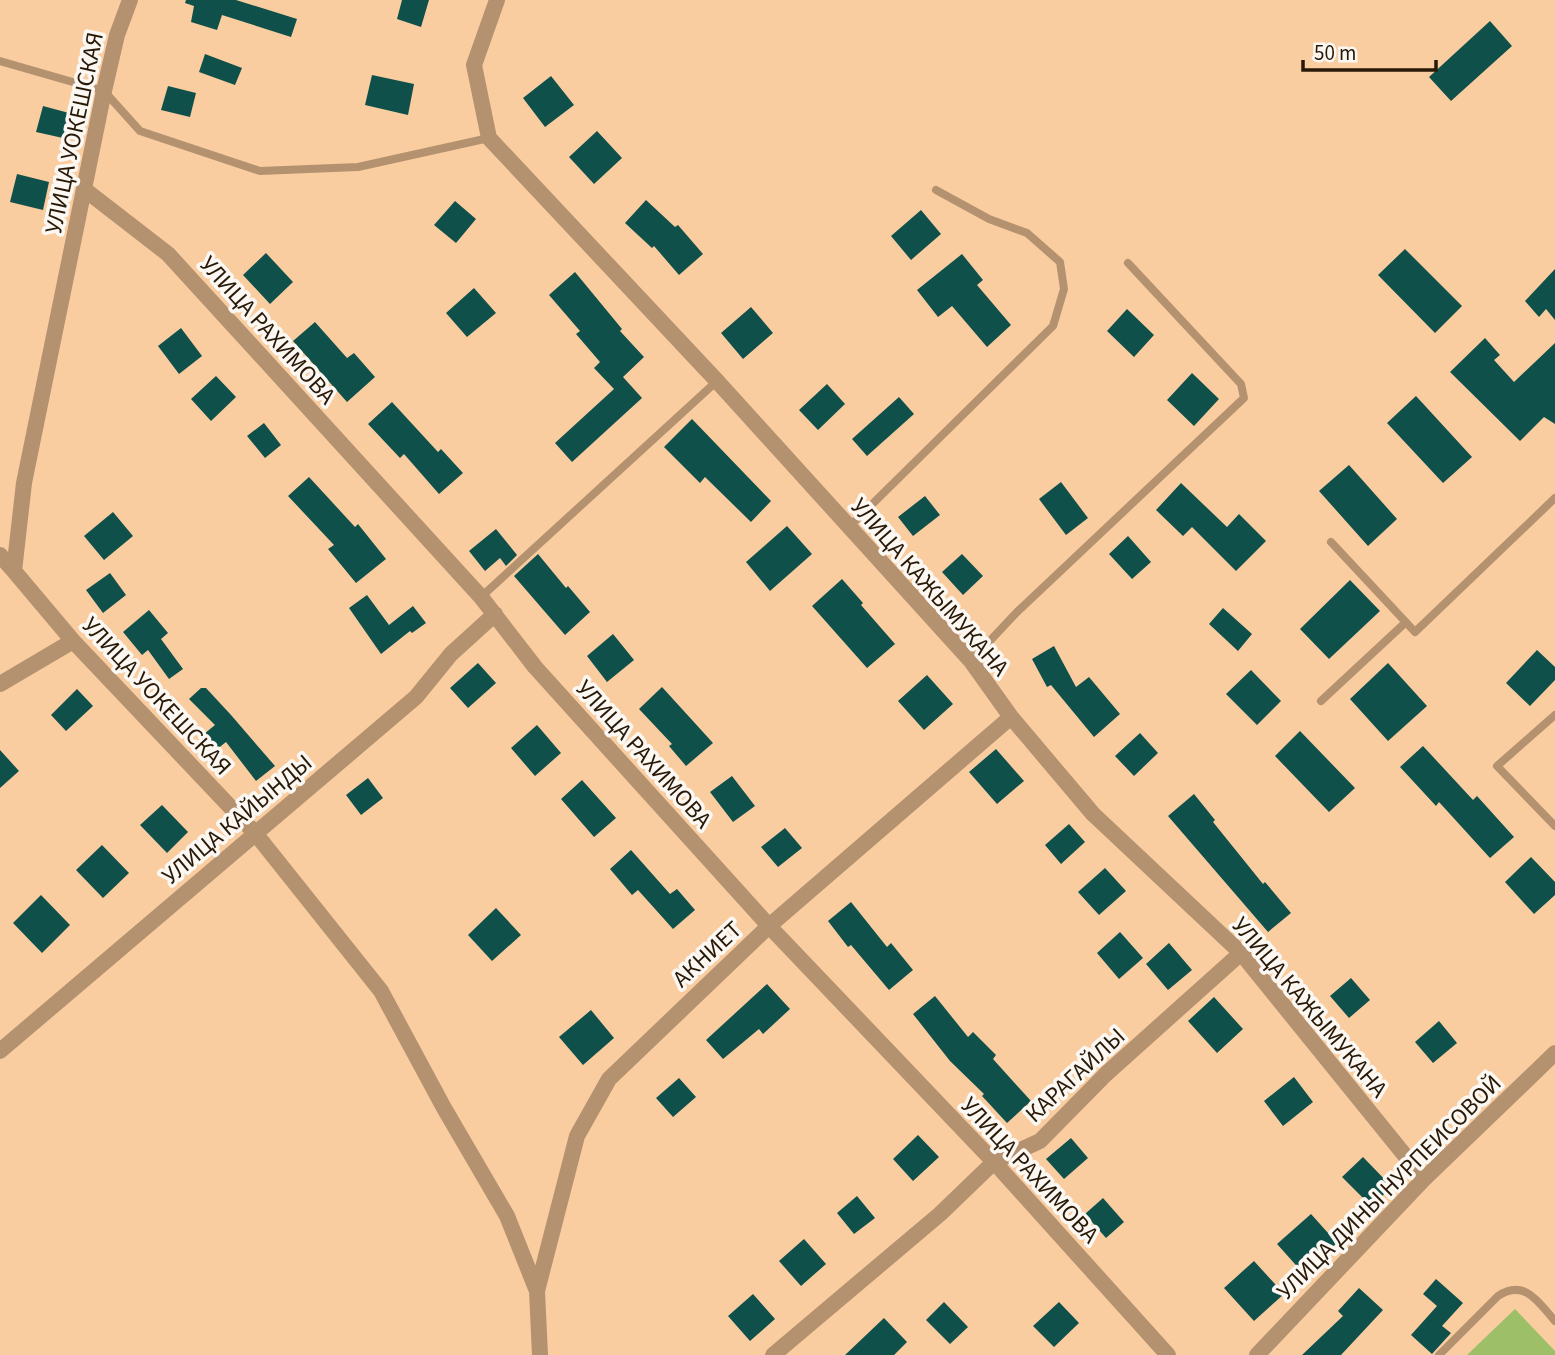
<svg xmlns="http://www.w3.org/2000/svg" width="1555" height="1355" font-family="'Source Sans 3',sans-serif">
<style>
.green{fill:#9dbf67}
.building{fill:#10504b}
.lines{fill:none;stroke-linecap:round;stroke-linejoin:round}
.lane{stroke:#b49270;stroke-width:8}
.street{stroke:#b49270;stroke-width:16}
.labels{text-anchor:middle;stroke-width:7;stroke-linejoin:round;paint-order:stroke}
.street-label{font-size:24px;fill:#281806;stroke:#fbf7f2}
</style>
<rect width="100%" height="100%" fill="#facda0"/>
<path class="green" d="M 1515,1309 L 1555,1351 L 1555,1355 L 1467,1355 Z"/>
<path class="building" d="M 186,0 L 236,0 L 297,19 L 291,37 L 222,15 L 217,30 L 191,22 L 194,6 L 185,3 Z
M 402,0 L 429,0 L 421,27 L 397,19 Z
M 1490,21 L 1512,46 L 1451,101 L 1429,77 Z
M 205,54 L 242,68 L 235,85 L 199,72 Z
M 372,75 L 414,84 L 408,115 L 365,105 Z
M 551,76 L 574,105 L 545,127 L 523,98 Z
M 168,86 L 196,93 L 190,117 L 161,110 Z
M 43,106 L 69,113 L 63,138 L 36,132 Z
M 597,131 L 622,158 L 594,184 L 569,157 Z
M 17,174 L 49,182 L 43,210 L 10,202 Z
M 646,200 L 675,227 L 678,225 L 703,254 L 679,275 L 654,246 L 652,248 L 625,223 Z
M 455,201 L 476,219 L 456,243 L 434,225 Z
M 921,210 L 941,234 L 911,260 L 891,236 Z
M 1405,249 L 1462,306 L 1435,333 L 1378,275 Z
M 266,253 L 293,282 L 270,304 L 243,275 Z
M 962,254 L 983,280 L 977,285 L 1011,325 L 987,347 L 952,306 L 938,317 L 917,290 Z
M 1555,269 L 1555,320 L 1546,309 L 1539,317 L 1525,301 Z
M 575,272 L 622,329 L 620,331 L 644,357 L 623,377 L 642,398 L 572,462 L 555,443 L 614,389 L 594,368 L 600,362 L 576,334 L 580,331 L 549,295 Z
M 474,288 L 496,313 L 467,337 L 446,313 Z
M 751,307 L 773,333 L 743,359 L 721,333 Z
M 1127,309 L 1154,335 L 1134,357 L 1107,331 Z
M 315,322 L 347,358 L 354,353 L 375,377 L 347,402 L 293,341 Z
M 181,328 L 202,356 L 179,374 L 158,346 Z
M 1485,338 L 1500,355 L 1494,360 L 1514,382 L 1555,343 L 1555,424 L 1544,417 L 1520,441 L 1450,372 Z
M 1192,373 L 1219,399 L 1194,426 L 1167,400 Z
M 216,376 L 236,397 L 211,421 L 191,399 Z
M 827,384 L 845,404 L 818,430 L 799,410 Z
M 1416,396 L 1472,457 L 1443,483 L 1387,423 Z
M 899,397 L 914,414 L 867,456 L 852,439 Z
M 392,402 L 438,452 L 441,449 L 463,473 L 439,494 L 404,454 L 400,458 L 368,424 Z
M 692,419 L 771,501 L 751,522 L 705,477 L 700,483 L 664,447 Z
M 264,423 L 281,445 L 265,458 L 247,436 Z
M 1349,465 L 1397,519 L 1368,546 L 1319,491 Z
M 309,477 L 355,527 L 358,524 L 386,559 L 356,583 L 328,549 L 334,545 L 288,496 Z
M 1061,482 L 1088,518 L 1066,535 L 1039,499 Z
M 1181,483 L 1227,527 L 1239,514 L 1266,541 L 1236,571 L 1192,527 L 1183,536 L 1156,510 Z
M 925,496 L 940,515 L 913,536 L 898,517 Z
M 113,512 L 133,536 L 104,560 L 84,536 Z
M 787,526 L 812,554 L 770,591 L 746,562 Z
M 496,529 L 517,555 L 506,566 L 500,558 L 485,571 L 469,551 Z
M 1128,536 L 1151,562 L 1132,579 L 1109,554 Z
M 538,554 L 566,588 L 568,586 L 590,612 L 565,635 L 514,576 Z
M 962,554 L 983,576 L 963,595 L 942,572 Z
M 110,573 L 126,595 L 103,613 L 86,590 Z
M 842,579 L 863,603 L 861,605 L 895,644 L 867,668 L 812,606 Z
M 1350,580 L 1380,611 L 1329,659 L 1300,629 Z
M 367,595 L 389,625 L 413,606 L 426,623 L 412,633 L 410,631 L 381,654 L 349,608 Z
M 1223,608 L 1252,634 L 1238,651 L 1209,624 Z
M 149,610 L 168,633 L 161,639 L 183,669 L 169,679 L 148,650 L 142,655 L 123,632 Z
M 613,634 L 634,660 L 607,682 L 587,656 Z
M 1054,646 L 1076,687 L 1089,677 L 1120,714 L 1094,737 L 1051,685 L 1047,687 L 1032,659 Z
M 1537,650 L 1555,667 L 1555,680 L 1530,706 L 1506,683 Z
M 478,663 L 496,683 L 468,708 L 450,688 Z
M 1388,663 L 1427,706 L 1388,741 L 1350,699 Z
M 1251,670 L 1281,701 L 1257,725 L 1226,694 Z
M 927,675 L 953,704 L 924,730 L 898,701 Z
M 662,687 L 713,743 L 686,766 L 669,746 L 672,744 L 639,709 Z
M 201,688 L 206,688 L 231,715 L 275,766 L 256,781 L 226,742 L 216,750 L 204,734 L 215,725 L 189,699 Z
M 77,689 L 93,706 L 66,731 L 51,715 Z
M 537,725 L 561,753 L 535,776 L 511,748 Z
M 1300,731 L 1355,788 L 1329,812 L 1275,756 Z
M 1140,733 L 1158,753 L 1134,776 L 1115,756 Z
M 1423,746 L 1473,800 L 1477,796 L 1514,837 L 1490,858 L 1439,802 L 1436,806 L 1400,767 Z
M 996,749 L 1024,781 L 997,804 L 969,772 Z
M 0,750 L 19,771 L 0,788 Z
M 732,776 L 755,806 L 733,822 L 710,792 Z
M 368,778 L 383,798 L 361,815 L 346,795 Z
M 582,780 L 616,818 L 594,837 L 561,799 Z
M 1194,794 L 1215,820 L 1213,822 L 1263,884 L 1265,882 L 1291,913 L 1268,932 L 1168,816 Z
M 162,805 L 188,832 L 167,853 L 140,825 Z
M 1069,824 L 1085,842 L 1061,864 L 1045,845 Z
M 785,828 L 802,848 L 778,867 L 761,847 Z
M 102,845 L 129,873 L 103,898 L 76,870 Z
M 631,850 L 670,894 L 677,889 L 695,910 L 673,929 L 638,890 L 632,895 L 610,869 Z
M 1531,857 L 1555,882 L 1555,895 L 1534,914 L 1505,882 Z
M 1105,868 L 1126,891 L 1099,915 L 1078,892 Z
M 41,895 L 70,925 L 42,953 L 13,923 Z
M 851,902 L 887,947 L 891,943 L 913,970 L 889,990 L 851,945 L 848,947 L 828,921 Z
M 496,908 L 521,935 L 492,961 L 468,935 Z
M 1120,932 L 1143,958 L 1119,979 L 1097,953 Z
M 1169,943 L 1192,970 L 1168,990 L 1146,964 Z
M 1351,978 L 1370,1000 L 1349,1018 L 1330,996 Z
M 767,984 L 790,1009 L 763,1034 L 759,1029 L 723,1059 L 706,1040 Z
M 935,996 L 968,1037 L 973,1032 L 996,1055 L 993,1059 L 1031,1101 L 1007,1123 L 982,1096 L 984,1094 L 950,1061 L 913,1014 Z
M 1214,997 L 1243,1029 L 1217,1053 L 1188,1021 Z
M 591,1010 L 614,1038 L 583,1065 L 559,1037 Z
M 1439,1021 L 1457,1043 L 1433,1063 L 1415,1042 Z
M 1294,1077 L 1313,1102 L 1283,1126 L 1264,1101 Z
M 679,1078 L 696,1097 L 673,1117 L 656,1098 Z
M 918,1135 L 939,1157 L 913,1181 L 893,1159 Z
M 1071,1138 L 1088,1158 L 1064,1179 L 1046,1159 Z
M 1363,1157 L 1392,1187 L 1371,1206 L 1342,1177 Z
M 857,1196 L 875,1218 L 854,1234 L 837,1213 Z
M 1103,1198 L 1124,1222 L 1106,1238 L 1085,1214 Z
M 1311,1214 L 1337,1243 L 1303,1273 L 1277,1244 Z
M 804,1239 L 826,1264 L 801,1286 L 779,1261 Z
M 1254,1261 L 1284,1294 L 1254,1321 L 1224,1288 Z
M 1436,1279 L 1463,1303 L 1442,1326 L 1451,1333 L 1432,1354 L 1411,1335 L 1437,1306 L 1423,1294 Z
M 1359,1288 L 1383,1310 L 1341,1355 L 1302,1355 L 1343,1316 L 1338,1311 Z
M 753,1294 L 775,1319 L 750,1341 L 728,1316 Z
M 944,1302 L 968,1327 L 950,1344 L 926,1320 Z
M 1059,1302 L 1079,1323 L 1054,1347 L 1033,1326 Z
M 884,1318 L 907,1342 L 894,1355 L 845,1355 Z"/>
<g class="lines">
<path class="lane" d="M 0,61 L 104,91 L 140,131 L 260,171 L 358,167 L 489,138
M 849,527 L 1053,326 L 1064,289 L 1060,262 L 1027,233 L 989,219 L 936,190
M 1331,542 L 1415,632 L 1555,498
M 481,597 L 717,381
M 971,661 L 1017,612 L 1244,398 L 1241,384 L 1128,263
M 1321,701 L 1406,622
M 1555,715 L 1497,766 L 1555,826
M 1439,1355 L 1498,1296 C 1525,1278 1539,1303 1555,1321"/>
<path class="street" d="M 130,0 L 117,35 L 104,91 L 24,483 L 14,571 L 73,641 L 255,833 L 381,991 L 444,1108 L 507,1216 L 537,1291 L 540,1355
M 497,0 L 474,65 L 489,138 L 717,381 L 971,661 L 1011,717 L 1093,814 L 1241,953 L 1424,1179
M 84,189 L 168,254 L 481,597 L 535,667 L 769,926 L 994,1162 L 1168,1355
M 0,555 L 14,571
M 0,684 L 73,641
M 0,1051 L 416,697 L 451,654 L 495,614
M 537,1291 L 577,1136 L 609,1079 L 769,926 L 1011,717
M 773,1355 L 940,1214 L 994,1162 L 1040,1141 L 1106,1074 L 1241,953
M 1257,1355 L 1424,1179 L 1555,1053"/>
</g>
<g class="labels">
<g class="street-label">
<text transform="translate(74 133) rotate(-78)" y="8">УЛИЦА УОКЕШСКАЯ</text>
<text transform="translate(268 330) rotate(48)" y="8">УЛИЦА РАХИМОВА</text>
<text transform="translate(930 587) rotate(49)" y="8">УЛИЦА КАЖЫМУКАНА</text>
<text transform="translate(157 696) rotate(47)" y="8">УЛИЦА УОКЕШСКАЯ</text>
<text transform="translate(644 754) rotate(48)" y="8">УЛИЦА РАХИМОВА</text>
<text transform="translate(237 819) rotate(-40)" y="8">УЛИЦА КАЙЫНДЫ</text>
<text transform="translate(707 954) rotate(-43)" y="8">АКНИЕТ</text>
<text transform="translate(1310 1007) rotate(50)" y="8">УЛИЦА КАЖЫМУКАНА</text>
<text transform="translate(1075 1075) rotate(-43)" y="8">КАРАГАЙЛЫ</text>
<text transform="translate(1030 1170) rotate(47)" y="8">УЛИЦА РАХИМОВА</text>
<text transform="translate(1389 1187) rotate(-45)" y="8">УЛИЦА ДИНЫ НУРПЕИСОВОЙ</text>
</g>
</g>
<path d="M1303 60v10h133v-10" fill="none" stroke="#281806" stroke-width="3.5"/>
<text x="1314" y="60" font-size="21" fill="#281806" stroke="#fbf7f2" stroke-width="5" paint-order="stroke">50 m</text>
</svg>
